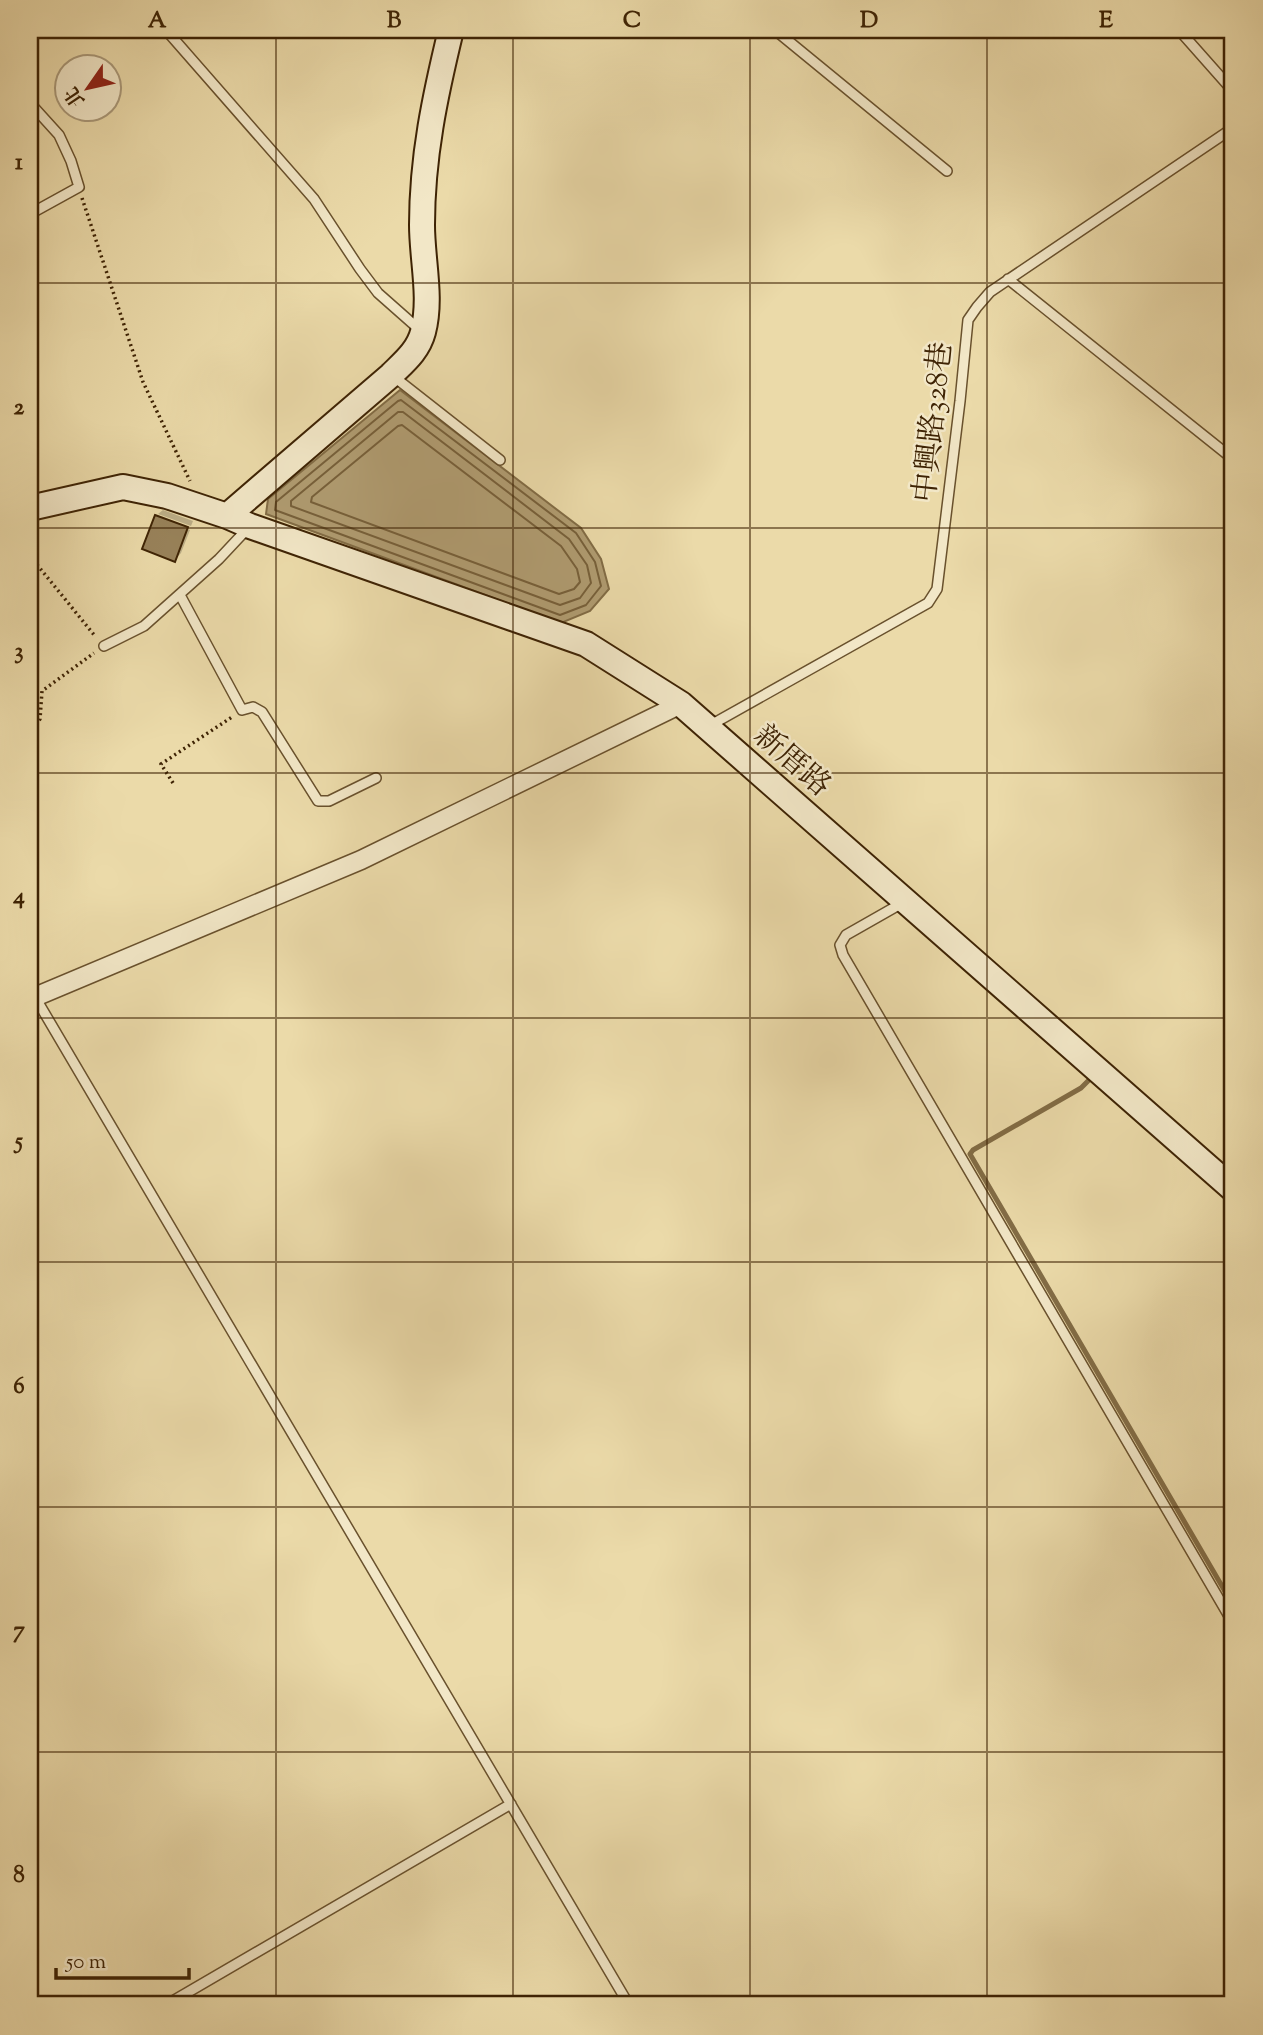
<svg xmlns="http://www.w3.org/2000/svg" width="1263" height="2035" font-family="'Sorts Mill Goudy','Noto Serif TC',serif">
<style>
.water{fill:#b09c71;stroke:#826c45;stroke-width:2}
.shadow{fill:#0003}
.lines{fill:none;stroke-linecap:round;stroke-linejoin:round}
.shore{stroke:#77603a;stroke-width:2}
.stream{stroke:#826c45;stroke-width:5}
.building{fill:#98825a;stroke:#3e2304;stroke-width:2}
.lane-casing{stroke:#69512d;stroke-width:12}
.street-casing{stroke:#69512d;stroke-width:21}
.secondary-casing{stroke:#3e2304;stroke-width:28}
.path{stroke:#3e2304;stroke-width:3.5;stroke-dasharray:2 3.5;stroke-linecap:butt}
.lane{stroke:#f2e7c7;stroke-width:9}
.street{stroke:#f2e7c7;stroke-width:18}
.secondary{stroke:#f2e7c7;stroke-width:24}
.grid{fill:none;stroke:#3e2304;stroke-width:2;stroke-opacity:0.55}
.labels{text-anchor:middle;stroke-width:5;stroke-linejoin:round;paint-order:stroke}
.street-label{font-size:30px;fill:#3e2304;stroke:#f2e7c7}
.neatline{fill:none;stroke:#3e2304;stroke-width:2.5}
.grid-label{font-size:23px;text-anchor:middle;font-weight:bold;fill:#3e2304}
</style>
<rect width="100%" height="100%" fill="#ebdaa9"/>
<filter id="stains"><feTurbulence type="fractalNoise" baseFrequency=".00286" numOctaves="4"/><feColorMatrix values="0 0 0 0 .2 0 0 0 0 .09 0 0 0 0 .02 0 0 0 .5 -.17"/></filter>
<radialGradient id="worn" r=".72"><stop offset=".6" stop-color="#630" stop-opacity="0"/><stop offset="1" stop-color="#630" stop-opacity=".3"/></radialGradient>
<path class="water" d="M 400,390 L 581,528 L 601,559 L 609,589 L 590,611 L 561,623 L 266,514 L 268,499 Z"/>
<path class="shadow" d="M 163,510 L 193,521 L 191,526 L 158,514 Z
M 157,515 L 157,517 L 190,530 L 181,553 L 175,560 L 156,516 Z"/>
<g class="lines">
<path class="shore" d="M 401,400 L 576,533 L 595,562 L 601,586 L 586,605 L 560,615 L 275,510 L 276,502 L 398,401 Z
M 398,412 L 403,412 L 569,539 L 587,565 L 591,583 L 580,598 L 560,605 L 291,506 L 291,501 Z
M 402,425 L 561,546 L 577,569 L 580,582 L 574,589 L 559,594 L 311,502 L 312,497 L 398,426 Z"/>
<path class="stream" d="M 1088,1081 L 1081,1088 L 973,1150 L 970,1154 L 1233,1605"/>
</g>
<path class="building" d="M 155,515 L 188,527 L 175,562 L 142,549 Z"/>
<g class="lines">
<g class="lane-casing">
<path id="lane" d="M 166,30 L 314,199 L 360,269 L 378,293 L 421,331
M 775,30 L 947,171
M 1179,30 L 1233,91
M 30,103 L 59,135 L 71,161 L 79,187 L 30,214
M 1008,279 L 1233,459
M 393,376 L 500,460
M 180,595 L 242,710 L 253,707 L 262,712 L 318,801 L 329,801 L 376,778
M 104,646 L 144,626 L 219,559 L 249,527
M 709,726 L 928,603 L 937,589 L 960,401 L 968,320 L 977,307 L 990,292 L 1233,128
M 904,902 L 846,935 L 840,945 L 843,955 L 1233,1623
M 35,997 L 629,2005
M 166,2005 L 511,1804"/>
</g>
<g class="street-casing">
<path id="street" d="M 30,999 L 361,860 L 681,704"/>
</g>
<g class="secondary-casing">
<path id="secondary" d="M 30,508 L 123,487 L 167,496 L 227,516 L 391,375 C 404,362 418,351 423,332 C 432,298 422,260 422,225 C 422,157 435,96 451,30
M 227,516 L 250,526 L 586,644 L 681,704 L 1233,1189"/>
</g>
<path class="path" d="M 82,198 L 143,382 L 190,481
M 30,556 L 95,636
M 30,734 L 40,719 L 42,691 L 94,653
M 173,783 L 161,764 L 232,717"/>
<use href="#lane" class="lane"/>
<use href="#street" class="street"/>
<use href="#secondary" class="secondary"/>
</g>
<path class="grid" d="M 276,30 L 276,2005M 513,30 L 513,2005M 750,30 L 750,2005M 987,30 L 987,2005M 30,283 L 1233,283M 30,528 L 1233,528M 30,773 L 1233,773M 30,1018 L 1233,1018M 30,1262 L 1233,1262M 30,1507 L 1233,1507M 30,1752 L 1233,1752"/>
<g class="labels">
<g class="street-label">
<text transform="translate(932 422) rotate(-84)" y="10">中興路328巷</text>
<text transform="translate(793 760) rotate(41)" y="10">新厝路</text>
</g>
</g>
<rect width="1263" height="2035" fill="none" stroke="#ebdaa9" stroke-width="77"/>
<g transform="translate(88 88) rotate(236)"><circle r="33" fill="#f2e7c7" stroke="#aa9979" stroke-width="2"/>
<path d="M0-5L12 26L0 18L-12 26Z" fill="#8f2418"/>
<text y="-10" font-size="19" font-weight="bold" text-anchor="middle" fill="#3e2304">北</text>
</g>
<path d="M56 1968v10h133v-10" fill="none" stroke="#3e2304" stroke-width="3.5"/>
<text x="66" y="1968" font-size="21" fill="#3e2304" stroke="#f2e7c7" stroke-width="5" paint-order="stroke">50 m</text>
<rect x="38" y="38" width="1186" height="1958" class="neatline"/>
<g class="grid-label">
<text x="157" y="27">A</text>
<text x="394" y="27">B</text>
<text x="632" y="27">C</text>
<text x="869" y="27">D</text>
<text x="1106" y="27">E</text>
<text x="19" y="169">1</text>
<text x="19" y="414">2</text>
<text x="19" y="658">3</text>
<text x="19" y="903">4</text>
<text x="19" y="1148">5</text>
<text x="19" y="1393">6</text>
<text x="19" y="1637">7</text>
<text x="19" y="1882">8</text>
</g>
<rect width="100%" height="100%" filter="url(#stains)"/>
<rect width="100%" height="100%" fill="url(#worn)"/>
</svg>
